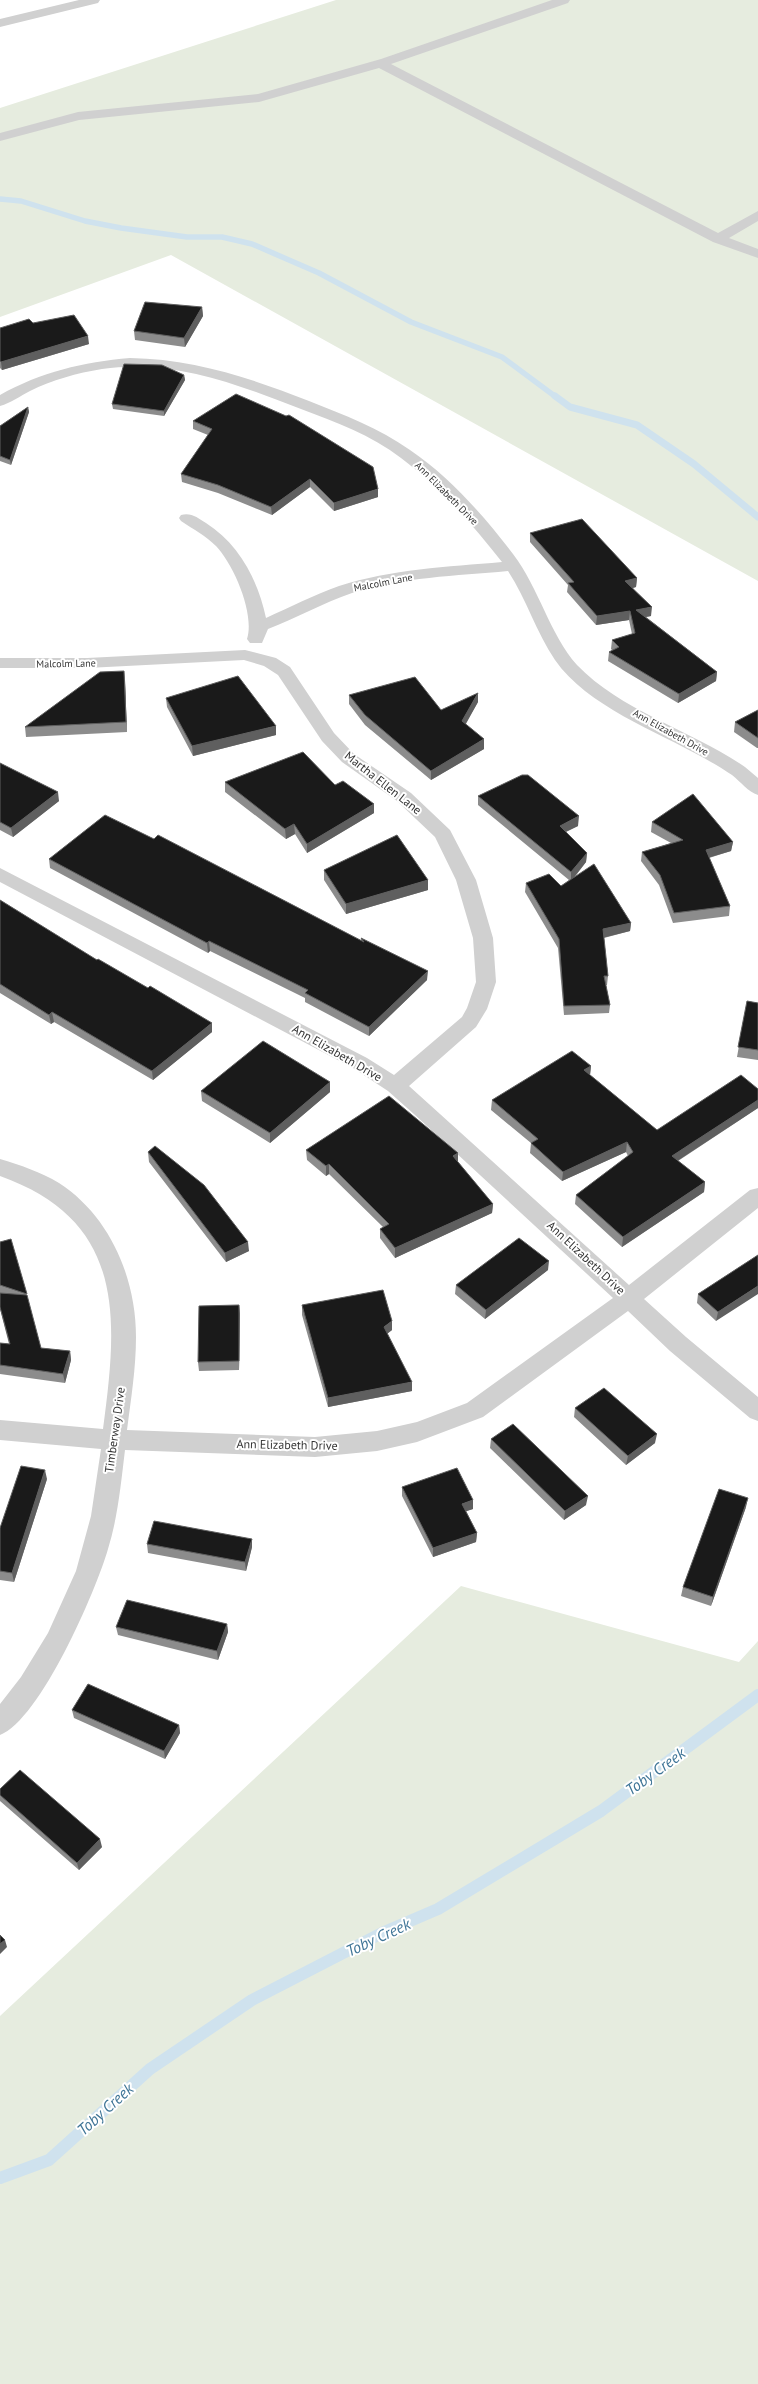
<svg xmlns="http://www.w3.org/2000/svg" width="758" height="2384" font-family="'PT Sans',sans-serif">
<style>
.green{fill:#e6ecdf}
.lines{fill:none;stroke-linecap:round;stroke-linejoin:round}
.stream-far2{stroke:#cfe2ee;stroke-width:5.5}
.stream-far1{stroke:#cfe2ee;stroke-width:7}
.stream{stroke:#cfe2ee;stroke-width:12}
.street{fill:#d0d0d0;fill-rule:evenodd}
.wall{fill:#8c8c8c}
.shaded-wall{fill:#5f5f5f}
.building{fill:#1a1a1a;stroke:#5f5f5f}
.labels{text-anchor:middle;stroke-width:4;stroke-linejoin:round;paint-order:stroke}
.far-street-label{font-size:10px;fill:#333;stroke:#fff}
.street-label{font-size:12px;fill:#333;stroke:#fff}
.near-water-label{font-size:16px;font-style:italic;fill:#3f7597;stroke:#fff}
</style>
<rect width="100%" height="100%" fill="#fff"/>
<path class="green" d="M 336,0 L 758,0 L 758,581 L 171,255 L 0,317 L 0,108 Z
M 461,1586 L 739,1662 L 758,1641 L 758,2384 L 0,2384 L 0,2016 Z"/>
<g class="lines">
<path class="stream-far2" d="M 0,199 L 21,201 L 85,221 L 121,228 L 187,237 L 222,237 L 252,244 L 319,273 L 411,322 L 502,357 L 556,397"/>
<path class="stream-far1" d="M 555,396 L 570,407 L 637,425 L 694,464 L 758,517"/>
<path class="stream" d="M 0,2178 L 49,2160 L 150,2069 L 252,2000 L 382,1933 L 438,1909 L 601,1811 L 758,1695"/>
<path class="street" d="M 79,0 L 100,0 L 98,3 L 0,27 L 0,19 Z
M 552,0 L 570,0 L 568,3 L 391,64 L 718,233 L 758,211 L 758,221 L 729,238 L 758,249 L 758,258 L 713,242 L 379,68 L 259,102 L 79,120 L 0,141 L 0,133 L 78,112 L 258,94 L 381,59 Z
M 130,358 C 194,359 250,378 309,401 C 344,415 379,428 410,450 C 450,477 484,516 513,554 C 539,588 550,635 577,665 C 621,711 693,731 745,767 L 758,778 L 758,795 C 748,792 741,782 732,775 C 723,769 713,763 704,758 C 656,731 587,706 555,660 C 536,632 527,600 508,571 C 456,576 402,577 352,593 C 323,603 296,618 268,629 L 262,643 L 250,643 L 247,639 C 255,614 234,565 216,546 C 206,536 193,529 181,521 L 179,518 L 181,515 C 191,512 198,518 206,523 C 239,544 258,580 266,618 C 290,607 314,595 339,586 C 392,569 447,567 502,562 C 472,524 440,487 401,458 C 371,435 336,422 301,409 C 236,384 173,359 102,369 C 77,373 52,380 30,391 C 20,396 11,403 0,406 L 0,395 C 41,372 83,362 130,358 Z
M 245,650 L 276,658 L 290,667 L 334,733 L 354,754 L 411,793 L 450,830 L 476,880 L 493,938 L 496,982 L 487,1009 L 476,1027 L 409,1086 L 629,1285 L 750,1190 L 758,1188 L 758,1208 L 644,1299 L 686,1337 L 758,1397 L 758,1421 L 750,1418 L 670,1351 L 628,1311 L 483,1417 L 417,1442 L 377,1451 L 315,1457 L 125,1450 C 121,1483 118,1517 108,1549 C 96,1591 40,1720 0,1735 L 0,1704 L 21,1677 L 48,1633 L 76,1571 L 91,1516 L 101,1449 L 0,1440 L 0,1420 L 103,1429 C 118,1317 126,1221 0,1176 L 0,1159 C 20,1165 41,1172 59,1183 C 110,1216 136,1278 136,1337 C 136,1368 131,1399 127,1430 L 315,1437 L 377,1431 L 417,1422 L 467,1403 L 613,1298 L 415,1115 L 388,1091 L 353,1068 L 0,882 L 0,868 L 367,1058 L 394,1075 L 462,1017 L 467,1008 L 476,982 L 473,938 L 456,880 L 435,837 L 397,801 L 342,762 L 322,741 L 278,675 L 264,666 L 244,660 L 87,668 L 0,668 L 0,658 L 87,658 Z"/>
</g>
<path class="wall" d="M 202,307 L 203,316 L 185,347 L 135,340 L 134,331 Z
M 33,323 L 89,344 L 2,370 L 0,368 L 0,328 Z
M 184,375 L 185,380 L 164,416 L 113,409 L 112,404 Z
M 28,407 L 29,412 L 11,465 L 0,461 L 0,426 Z
M 193,421 L 378,497 L 334,511 L 310,487 L 272,515 L 218,493 L 182,482 L 181,474 L 208,435 L 193,429 Z
M 530,533 L 637,578 L 636,587 L 633,588 L 651,616 L 646,617 L 717,672 L 716,681 L 678,703 L 608,661 L 609,652 L 612,650 L 611,649 L 612,640 L 632,634 L 629,620 L 596,625 L 567,592 L 568,585 L 530,542 Z
M 125,680 L 127,732 L 26,737 L 25,727 Z
M 349,695 L 441,710 L 478,702 L 465,724 L 484,749 L 431,780 L 365,725 L 349,704 Z
M 166,698 L 276,735 L 193,756 L 167,707 Z
M 758,710 L 758,748 L 757,748 L 734,732 L 735,722 Z
M 0,763 L 59,801 L 13,837 L 0,830 Z
M 225,782 L 335,785 L 374,813 L 307,853 L 295,834 L 286,839 L 225,792 Z
M 478,796 L 578,826 L 566,832 L 587,853 L 586,862 L 574,878 L 631,923 L 630,931 L 604,938 L 608,976 L 607,985 L 606,985 L 610,1005 L 609,1013 L 564,1015 L 558,948 L 525,892 L 526,883 L 561,886 L 569,880 L 478,805 Z
M 652,822 L 733,842 L 731,851 L 709,858 L 730,906 L 729,916 L 673,923 L 659,885 L 641,861 L 642,852 L 671,843 L 651,832 Z
M 49,859 L 361,940 L 361,938 L 427,980 L 369,1036 L 305,1002 L 305,998 L 210,951 L 208,953 L 50,868 Z
M 324,870 L 428,880 L 428,890 L 346,914 L 324,880 Z
M 0,900 L 212,1032 L 153,1080 L 54,1022 L 51,1024 L 0,993 Z
M 747,1001 L 758,1003 L 758,1060 L 737,1057 Z
M 591,1066 L 590,1075 L 657,1130 L 758,1089 L 758,1108 L 678,1161 L 705,1182 L 704,1192 L 622,1247 L 575,1204 L 576,1195 L 628,1156 L 626,1152 L 562,1181 L 530,1153 L 531,1143 L 491,1110 L 492,1100 Z
M 330,1082 L 330,1092 L 270,1143 L 202,1101 L 201,1091 Z
M 306,1150 L 458,1162 L 493,1204 L 492,1213 L 395,1258 L 380,1238 L 380,1229 L 383,1227 L 329,1174 L 326,1176 L 307,1160 Z
M 148,1152 L 249,1251 L 226,1262 L 149,1162 Z
M 11,1239 L 41,1348 L 70,1351 L 71,1360 L 65,1383 L 0,1374 L 0,1343 L 9,1344 L 0,1309 L 0,1242 Z
M 758,1255 L 716,1321 L 697,1303 L 698,1294 Z
M 548,1270 L 485,1319 L 455,1294 L 456,1285 Z
M 239,1305 L 240,1314 L 239,1370 L 199,1371 L 198,1362 Z
M 302,1305 L 392,1330 L 387,1334 L 412,1391 L 328,1407 L 302,1315 Z
M 575,1408 L 655,1443 L 626,1465 L 574,1417 Z
M 491,1439 L 586,1505 L 564,1520 L 490,1448 Z
M 47,1479 L 14,1582 L 0,1580 L 0,1528 Z
M 402,1487 L 473,1509 L 466,1511 L 477,1533 L 476,1542 L 433,1557 L 402,1496 Z
M 746,1507 L 711,1606 L 681,1596 L 683,1587 Z
M 147,1544 L 252,1547 L 246,1571 L 148,1553 Z
M 227,1624 L 228,1632 L 218,1660 L 118,1635 L 116,1627 Z
M 72,1710 L 179,1725 L 180,1733 L 165,1759 L 74,1718 Z
M 0,1789 L 102,1847 L 79,1870 L 0,1801 Z"/>
<path class="shaded-wall" d="M 202,307 L 203,316 L 185,347 L 184,338 Z
M 88,336 L 89,344 L 2,370 L 1,362 Z
M 184,375 L 185,380 L 164,416 L 164,411 Z
M 28,407 L 29,412 L 11,465 L 10,460 Z
M 310,479 L 310,487 L 272,515 L 271,507 Z
M 378,489 L 378,497 L 334,511 L 334,503 Z
M 637,578 L 636,587 L 625,590 L 625,581 Z
M 652,607 L 651,616 L 635,619 L 636,610 Z
M 630,611 L 629,620 L 596,625 L 597,616 Z
M 124,671 L 125,680 L 127,732 L 126,722 Z
M 717,672 L 716,681 L 678,703 L 679,694 Z
M 478,693 L 478,702 L 462,731 L 462,721 Z
M 276,726 L 276,735 L 193,756 L 192,746 Z
M 484,739 L 484,749 L 431,780 L 431,771 Z
M 58,792 L 59,801 L 13,837 L 11,828 Z
M 374,804 L 374,813 L 307,853 L 307,844 Z
M 579,816 L 578,826 L 559,835 L 560,826 Z
M 294,824 L 295,834 L 286,839 L 285,829 Z
M 733,842 L 731,851 L 704,859 L 706,850 Z
M 587,853 L 586,862 L 571,881 L 571,872 Z
M 428,880 L 428,890 L 346,914 L 346,904 Z
M 631,923 L 630,931 L 602,938 L 603,929 Z
M 209,941 L 210,951 L 208,953 L 207,943 Z
M 428,971 L 427,980 L 369,1036 L 369,1027 Z
M 52,1012 L 54,1022 L 51,1024 L 49,1015 Z
M 212,1023 L 212,1032 L 153,1080 L 152,1071 Z
M 591,1066 L 590,1075 L 584,1070 Z
M 330,1082 L 330,1092 L 270,1143 L 270,1133 Z
M 758,1100 L 758,1108 L 671,1165 L 672,1156 Z
M 627,1142 L 626,1152 L 562,1181 L 563,1172 Z
M 458,1153 L 458,1163 L 453,1156 Z
M 329,1164 L 329,1174 L 326,1176 L 326,1166 Z
M 705,1182 L 704,1192 L 622,1247 L 623,1237 Z
M 493,1204 L 492,1213 L 395,1258 L 395,1248 Z
M 248,1242 L 249,1251 L 226,1262 L 225,1253 Z
M 549,1261 L 548,1270 L 485,1319 L 486,1310 Z
M 758,1286 L 758,1294 L 716,1321 L 718,1312 Z
M 239,1305 L 240,1314 L 239,1370 Z
M 392,1321 L 392,1330 L 384,1336 L 384,1327 Z
M 70,1351 L 71,1360 L 65,1383 L 63,1374 Z
M 412,1382 L 412,1391 L 328,1407 L 328,1398 Z
M 657,1434 L 655,1443 L 626,1465 L 628,1456 Z
M 45,1470 L 47,1479 L 14,1582 L 12,1573 Z
M 588,1496 L 586,1505 L 564,1520 L 565,1511 Z
M 748,1498 L 746,1507 L 711,1606 L 713,1597 Z
M 473,1500 L 473,1509 L 461,1513 L 462,1504 Z
M 477,1533 L 476,1542 L 433,1557 L 433,1548 Z
M 252,1539 L 252,1547 L 246,1571 L 245,1562 Z
M 227,1624 L 228,1632 L 218,1660 L 217,1651 Z
M 179,1725 L 180,1733 L 165,1759 L 164,1751 Z
M 100,1839 L 102,1847 L 79,1870 L 77,1863 Z
M 5,1940 L 7,1947 L 0,1954 L 0,1944 Z"/>
<path class="building" d="M 145,302 L 202,307 L 184,338 L 134,331 Z
M 74,315 L 88,336 L 1,362 L 0,361 L 0,328 L 29,319 L 33,323 Z
M 124,364 L 162,365 L 184,375 L 164,411 L 112,404 Z
M 236,394 L 286,416 L 289,415 L 373,467 L 378,489 L 334,503 L 310,479 L 271,507 L 218,485 L 181,474 L 212,429 L 193,421 Z
M 28,407 L 10,460 L 0,456 L 0,426 Z
M 582,519 L 637,578 L 625,581 L 652,607 L 636,610 L 717,672 L 679,694 L 609,652 L 619,647 L 612,640 L 635,633 L 630,611 L 597,616 L 568,583 L 574,582 L 530,533 Z
M 124,671 L 126,722 L 25,727 L 100,672 Z
M 238,676 L 276,726 L 192,746 L 166,698 Z
M 415,677 L 441,710 L 478,693 L 462,721 L 484,739 L 431,771 L 365,715 L 349,695 Z
M 758,710 L 758,738 L 735,722 Z
M 303,752 L 335,785 L 343,781 L 374,804 L 307,844 L 294,824 L 285,829 L 225,782 Z
M 0,763 L 58,792 L 11,828 L 0,822 Z
M 522,775 L 528,775 L 579,816 L 560,826 L 587,853 L 571,872 L 478,796 Z
M 693,794 L 733,842 L 706,850 L 730,906 L 674,913 L 660,875 L 642,852 L 683,840 L 652,822 Z
M 105,815 L 154,839 L 158,835 L 364,942 L 361,938 L 428,971 L 369,1027 L 305,993 L 308,990 L 209,941 L 207,943 L 49,859 Z
M 397,835 L 428,880 L 346,904 L 324,870 Z
M 594,864 L 631,923 L 603,929 L 608,976 L 604,976 L 610,1005 L 564,1006 L 559,939 L 526,883 L 549,874 L 561,886 Z
M 0,900 L 97,960 L 98,959 L 148,988 L 150,986 L 212,1023 L 152,1071 L 52,1012 L 49,1015 L 0,984 Z
M 747,1001 L 758,1003 L 758,1050 L 738,1047 Z
M 263,1041 L 330,1082 L 270,1133 L 201,1091 Z
M 572,1051 L 591,1066 L 584,1070 L 657,1130 L 741,1075 L 758,1089 L 758,1100 L 672,1156 L 705,1182 L 623,1237 L 576,1195 L 633,1152 L 627,1142 L 563,1172 L 531,1143 L 538,1139 L 492,1100 Z
M 389,1096 L 458,1153 L 453,1156 L 493,1204 L 395,1248 L 380,1229 L 389,1224 L 329,1164 L 326,1166 L 306,1150 Z
M 155,1146 L 204,1185 L 248,1242 L 225,1253 L 148,1152 Z
M 519,1238 L 549,1261 L 486,1310 L 456,1285 Z
M 11,1239 L 27,1294 L 0,1285 L 0,1242 Z
M 758,1255 L 758,1286 L 718,1312 L 698,1294 Z
M 383,1290 L 392,1321 L 384,1327 L 412,1382 L 328,1398 L 302,1305 Z
M 0,1293 L 27,1295 L 41,1348 L 70,1351 L 63,1374 L 0,1365 L 0,1343 L 10,1344 L 0,1307 Z
M 239,1305 L 239,1361 L 198,1362 L 199,1306 Z
M 604,1388 L 657,1434 L 628,1456 L 575,1408 Z
M 513,1424 L 588,1496 L 565,1511 L 491,1439 Z
M 21,1466 L 45,1470 L 12,1573 L 0,1571 L 0,1528 Z
M 457,1468 L 473,1500 L 462,1504 L 477,1533 L 433,1548 L 402,1487 Z
M 719,1489 L 748,1498 L 713,1597 L 683,1587 Z
M 154,1521 L 252,1539 L 245,1562 L 147,1544 Z
M 127,1600 L 227,1624 L 217,1651 L 116,1627 Z
M 88,1684 L 179,1725 L 164,1751 L 72,1710 Z
M 20,1770 L 100,1839 L 77,1863 L 0,1795 L 0,1789 Z
M 0,1935 L 5,1940 L 0,1944 Z"/>
<g class="labels">
<g class="far-street-label">
<text transform="translate(447 493) rotate(45)" y="4">Ann Elizabeth Drive</text>
<text transform="translate(383 582) rotate(-11)" y="4">Malcolm Lane</text>
<text transform="translate(66 663) rotate(-1)" y="4">Malcolm Lane</text>
<text transform="translate(671 732) rotate(29)" y="4">Ann Elizabeth Drive</text>
</g>
<g class="street-label">
<text transform="translate(383 783) rotate(38)" y="4">Martha Ellen Lane</text>
<text transform="translate(337 1053) rotate(30)" y="4">Ann Elizabeth Drive</text>
<text transform="translate(586 1258) rotate(43)" y="4">Ann Elizabeth Drive</text>
<text transform="translate(115 1430) rotate(-82)" y="4">Timberway Drive</text>
<text transform="translate(287 1445) rotate(1)" y="4">Ann Elizabeth Drive</text>
</g>
<g class="near-water-label">
<text transform="translate(655 1771) rotate(-36)" y="6">Toby Creek</text>
<text transform="translate(378 1937) rotate(-25)" y="6">Toby Creek</text>
<text transform="translate(105 2109) rotate(-42)" y="6">Toby Creek</text>
</g>
</g>
</svg>
